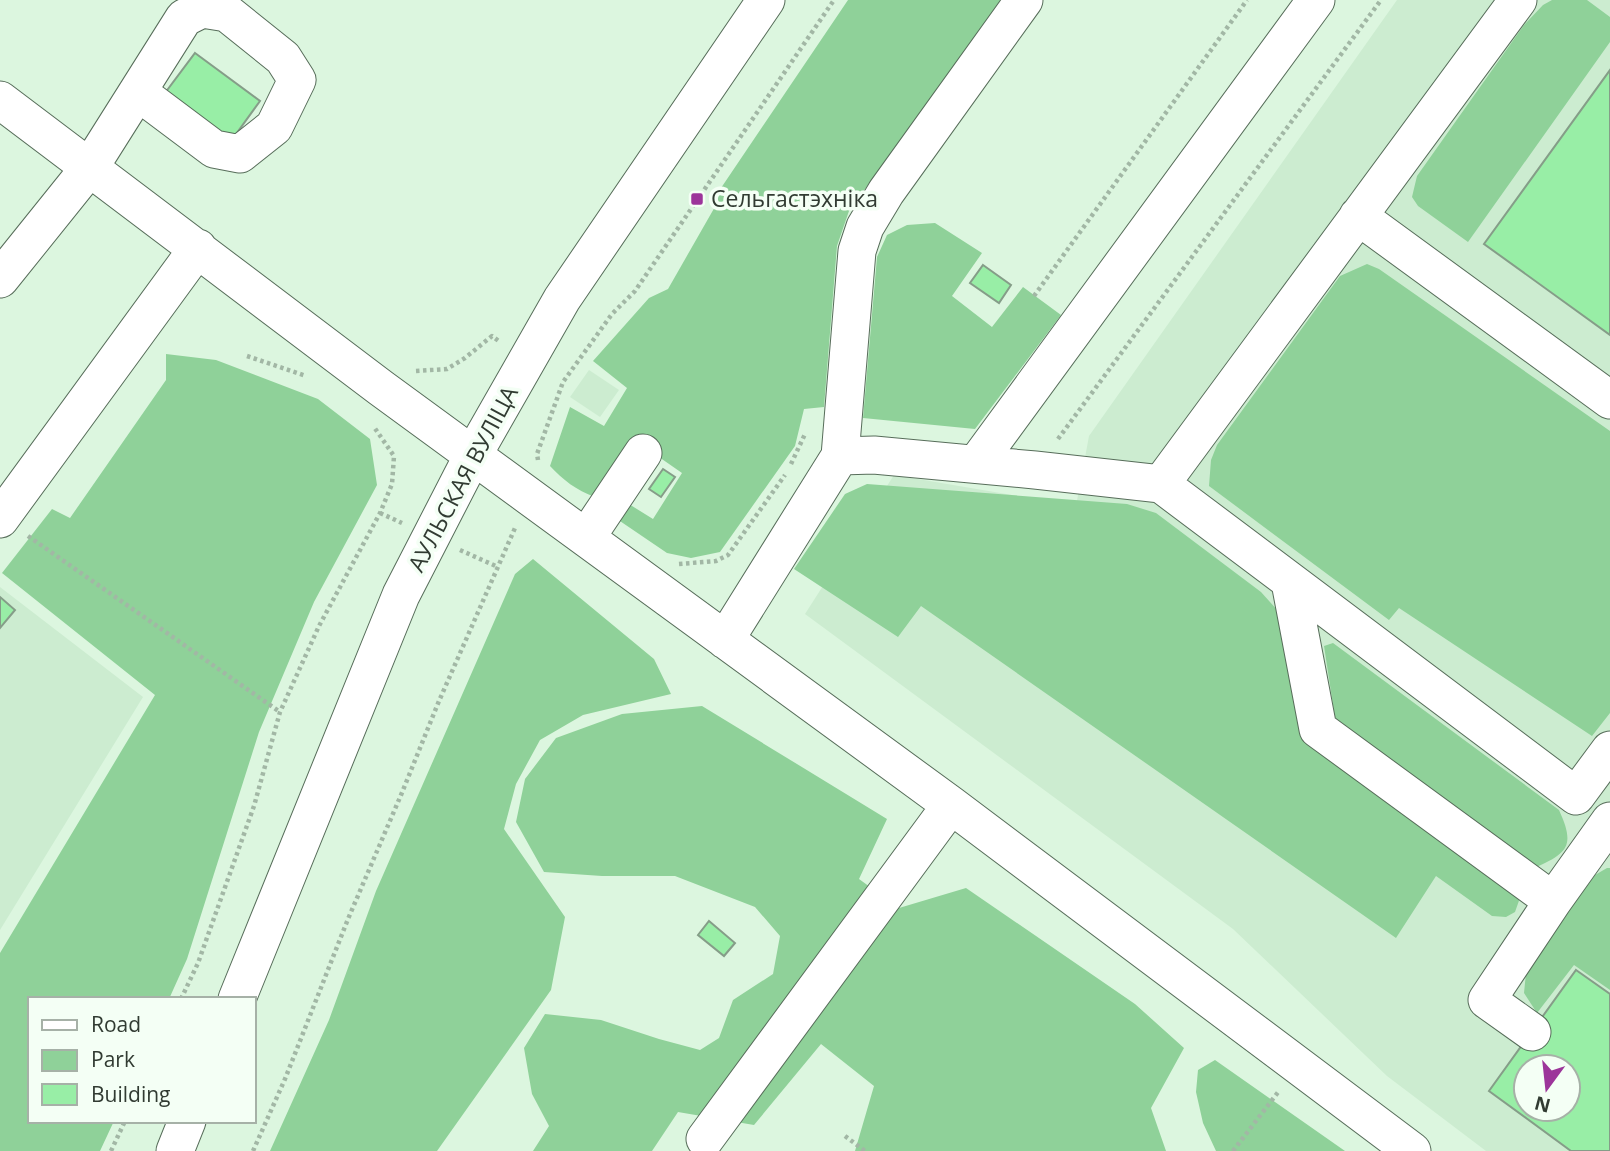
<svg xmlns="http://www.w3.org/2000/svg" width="1610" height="1151" font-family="'Open Sans',sans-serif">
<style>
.built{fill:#ccecd0;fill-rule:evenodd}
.green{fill:#8fd199}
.building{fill:#98eea6;stroke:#859d88;stroke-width:2;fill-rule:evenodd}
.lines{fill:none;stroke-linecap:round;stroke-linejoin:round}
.minor-casing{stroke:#576d5a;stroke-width:39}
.path{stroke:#a2b7a5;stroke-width:4.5;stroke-dasharray:3.5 3.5;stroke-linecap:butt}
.minor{stroke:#fff;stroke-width:37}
.poi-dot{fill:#9c359a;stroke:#f4fff5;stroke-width:2.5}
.labels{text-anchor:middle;stroke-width:7;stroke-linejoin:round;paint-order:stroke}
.poi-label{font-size:23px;fill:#313b32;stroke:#f4fff5;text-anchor:start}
.street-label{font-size:23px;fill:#313b32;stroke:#f4fff5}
</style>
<rect width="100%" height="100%" fill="#dcf6df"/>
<path class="built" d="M 1397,0 L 1610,0 L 1610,1151 L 1486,1151 L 1387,1076 L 1233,929 L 805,614 L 894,475 L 1076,506 L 1089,436 ZM 1526,1067 L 1568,1067 L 1568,1109 L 1526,1109 Z
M 589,370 L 619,390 L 600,417 L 570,397 Z
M 0,587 L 143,697 L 0,930 Z"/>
<path class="green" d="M 848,0 L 1003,0 L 849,211 L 837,246 L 824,407 L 804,409 L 795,446 L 720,552 L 691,558 L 667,553 L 614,517 L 624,501 L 653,519 L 682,473 L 633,439 L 595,497 C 576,490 563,480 550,466 L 570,407 L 604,426 L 627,388 L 593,361 L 649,298 L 668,289 L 716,205 L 721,188 Z
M 1552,0 L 1587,0 L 1610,17 L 1610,42 L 1468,242 L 1418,206 L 1412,197 L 1417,176 L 1524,25 L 1543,5 Z
M 935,223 L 982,253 L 952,296 L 992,327 L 1023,287 L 1061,315 L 975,429 L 863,418 L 877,257 L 887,235 L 907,225 Z
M 1367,264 L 1379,269 L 1610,431 L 1610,713 L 1592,736 L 1399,608 L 1389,620 L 1209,486 L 1211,460 L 1217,445 L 1340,276 Z
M 166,354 L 216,360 L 318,399 L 370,439 L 377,485 L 314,602 L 259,732 L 187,959 L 169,999 L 30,999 L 30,1121 L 114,1121 L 100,1151 L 0,1151 L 0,953 L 155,695 L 2,573 L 52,509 L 70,518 L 166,380 Z
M 867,484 L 1127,504 L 1156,513 L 1261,592 L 1278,611 L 1304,738 L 1521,895 L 1515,912 L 1506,917 L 1492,916 L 1436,876 L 1396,938 L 921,606 L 898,637 L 794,569 L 845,494 Z
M 533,559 L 654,659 L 671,694 L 583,715 L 540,740 L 516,784 L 504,829 L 565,917 L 551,990 L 437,1151 L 270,1151 L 329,1020 L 376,891 L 515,574 Z
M 1333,643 L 1559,810 C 1575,845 1569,853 1534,868 L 1349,736 L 1335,718 L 1324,646 Z
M 702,706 L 887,819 L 859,879 L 899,908 L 966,888 L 1135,1004 L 1184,1048 L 1151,1108 L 1166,1151 L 855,1151 L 874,1086 L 821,1044 L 754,1125 L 678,1112 L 652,1151 L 533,1151 L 549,1126 L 532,1094 L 524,1048 L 545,1014 L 601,1020 L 659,1039 L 700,1050 L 719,1038 L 733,1000 L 773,974 L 780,936 L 755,907 L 675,876 L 602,876 L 544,872 L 516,822 L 525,779 L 556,738 L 622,714 Z
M 1607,868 L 1610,868 L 1610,990 L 1574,965 L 1537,1013 L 1524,993 L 1527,963 L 1595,875 Z
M 1215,1060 L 1345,1151 L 1216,1151 L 1203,1123 L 1196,1092 L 1198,1070 Z"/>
<path class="building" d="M 195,53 L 260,101 L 231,141 L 165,93 Z
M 1610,70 L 1610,335 L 1484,244 Z
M 983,265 L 1011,285 L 999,303 L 970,283 Z
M 663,469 L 675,477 L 661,497 L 649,489 Z
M 0,597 L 15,610 L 0,628 Z
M 709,921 L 735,943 L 724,956 L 698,935 Z
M 1576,970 L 1610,994 L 1610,1151 L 1571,1151 L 1489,1091 ZM 1526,1067 L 1568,1067 L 1568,1109 L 1526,1109 Z"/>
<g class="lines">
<g class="minor-casing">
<path id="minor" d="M 0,100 L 381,388 L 951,805 L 1412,1151
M 1358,216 L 1610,400
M 0,279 L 90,167 L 184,18 L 202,9 L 227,13 L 283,58 L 297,80 L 274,127 L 240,154 L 214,149 L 138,92
M 840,456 L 857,251 L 865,227 L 886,192 L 1024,0
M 976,464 L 1316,0
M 1161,484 L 1576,796 L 1610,750
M 0,519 L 198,248
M 586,538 L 643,453
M 1290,582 L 1318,729 L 1553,901 L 1610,821
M 725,640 L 840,456 L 874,455 L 1035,470 L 1161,484 L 1518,0
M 237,999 L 401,595 L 473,455 L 562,299 L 766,0
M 1532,1032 L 1487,1000 L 1553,901
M 705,1139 L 951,805
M 175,1151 L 187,1121"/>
</g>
<path class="path" d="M 1034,296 L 1247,0
M 247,356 L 306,376
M 416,371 L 447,369 L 465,358 L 492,336 L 500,342
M 1058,439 L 1381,0
M 538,460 L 537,454 L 563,382 L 612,314 L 635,291 L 834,0
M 791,464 L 805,434
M 380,513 L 402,523
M 28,536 L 280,712
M 460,550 L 498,567
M 679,564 L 716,561 L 728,555 L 785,475
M 181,999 L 198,963 L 254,806 L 280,712 L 319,626 L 380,513 L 392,484 L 394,456 L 374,427
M 845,1136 L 865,1151
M 111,1151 L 125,1121
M 253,1151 L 285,1079 L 348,919 L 401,795 L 439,701 L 515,528
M 1233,1151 L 1279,1091"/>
<use href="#minor" class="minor"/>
</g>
<rect class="poi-dot" x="690" y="192" width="14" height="14" rx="3.5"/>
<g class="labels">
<g class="poi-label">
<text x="711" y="207">Сельгастэхніка</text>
</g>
<g class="street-label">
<text transform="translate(463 479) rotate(-62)" y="8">АУЛЬСКАЯ ВУЛІЦА</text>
</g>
</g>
<rect x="28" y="997" width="228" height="126" fill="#f4fff5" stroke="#a6b1a7" stroke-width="2"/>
<rect x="42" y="1020" width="35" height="10" fill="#ffffff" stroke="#a6b1a7" stroke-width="2"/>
<text x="91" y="1032" font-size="21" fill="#313b32">Road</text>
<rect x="42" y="1050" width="35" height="21" fill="#8fd199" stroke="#a6b1a7" stroke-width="2"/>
<text x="91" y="1067" font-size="21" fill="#313b32">Park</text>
<rect x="42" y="1084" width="35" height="21" fill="#98eea6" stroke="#a6b1a7" stroke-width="2"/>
<text x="91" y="1102" font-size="21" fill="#313b32">Building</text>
<g transform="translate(1547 1088) rotate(195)"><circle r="33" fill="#f4fff5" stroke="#a6b1a7" stroke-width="2"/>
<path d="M0-5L12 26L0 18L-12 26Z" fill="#9c359a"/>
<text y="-10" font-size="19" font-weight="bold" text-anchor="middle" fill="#313b32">N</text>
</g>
</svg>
